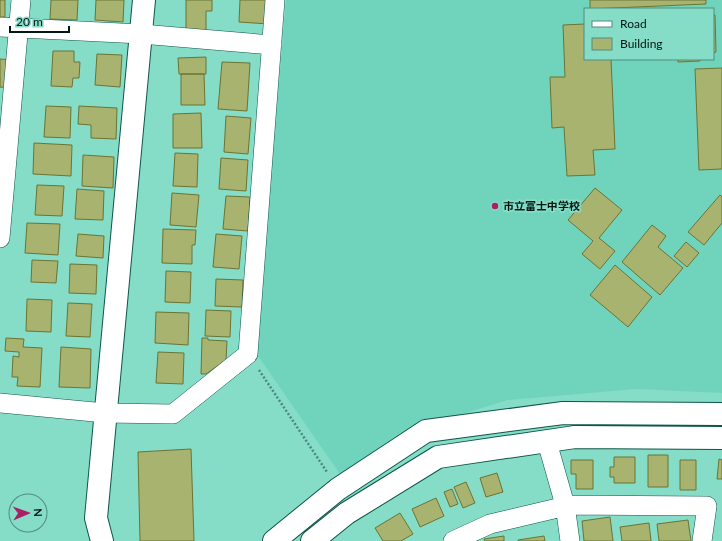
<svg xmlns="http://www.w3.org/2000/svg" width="722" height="541" font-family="Lato,'Noto Sans JP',sans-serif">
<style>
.built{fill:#70d4bc;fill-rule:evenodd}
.building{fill:#a8b370;stroke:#6b7433}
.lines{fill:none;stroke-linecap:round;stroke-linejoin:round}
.street-casing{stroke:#0c5749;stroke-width:20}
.secondary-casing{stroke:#0c5749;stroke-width:24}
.path{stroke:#4d897a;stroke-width:2.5;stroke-dasharray:2 2;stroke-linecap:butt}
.street{stroke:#fff;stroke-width:19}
.secondary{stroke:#fff;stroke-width:22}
.poi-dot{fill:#a92064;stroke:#85dcc7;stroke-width:1.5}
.labels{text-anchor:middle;stroke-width:3.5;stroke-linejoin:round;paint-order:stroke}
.poi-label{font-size:11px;font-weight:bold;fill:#001712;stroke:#85dcc7;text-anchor:start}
</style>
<rect width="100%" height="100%" fill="#85dcc7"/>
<path class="built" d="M 286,0 L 722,0 L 722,393 L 636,389 L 508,400 L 400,433 L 340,474 L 256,353 ZM 585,9 L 713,9 L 713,59 L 585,59 Z"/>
<path class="building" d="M 0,0 L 5,0 L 5,17 L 0,17 Z
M 51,0 L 78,0 L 77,20 L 50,19 Z
M 96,0 L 124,0 L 123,22 L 95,20 Z
M 186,0 L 212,0 L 212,11 L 206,11 L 206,30 L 186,30 Z
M 240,0 L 271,0 L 269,24 L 239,22 Z
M 590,0 L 706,0 L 706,4 L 590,9 Z
M 713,15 L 715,15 L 716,52 L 713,53 Z
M 585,24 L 585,59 L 611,59 L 615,149 L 593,150 L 595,175 L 567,176 L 564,127 L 552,128 L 550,77 L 565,77 L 563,25 Z
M 53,51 L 74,51 L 74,62 L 80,62 L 79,78 L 73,78 L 72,87 L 51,86 Z
M 97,54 L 122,55 L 120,87 L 95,85 Z
M 206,57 L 206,74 L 179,74 L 178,58 Z
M 0,59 L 12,60 L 10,88 L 0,87 Z
M 678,59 L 700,59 L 700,61 L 678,62 Z
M 222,62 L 250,63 L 247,111 L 218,109 Z
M 722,68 L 722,169 L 699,170 L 695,69 Z
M 181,74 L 204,74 L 205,105 L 181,105 Z
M 46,106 L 71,107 L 70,138 L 44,137 Z
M 79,106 L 117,108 L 116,139 L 91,138 L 91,125 L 78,124 Z
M 201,113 L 202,148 L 173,148 L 173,114 Z
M 226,116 L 251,118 L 248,154 L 224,152 Z
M 34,143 L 72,145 L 71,176 L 33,174 Z
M 175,153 L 198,154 L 197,187 L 173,186 Z
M 83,155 L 114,157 L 113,188 L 82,186 Z
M 221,158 L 248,160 L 246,191 L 219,189 Z
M 37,185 L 64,186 L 62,216 L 35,215 Z
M 595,188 L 622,210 L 599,238 L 615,251 L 600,269 L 582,254 L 593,241 L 568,220 Z
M 77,189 L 104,191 L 103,220 L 75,219 Z
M 172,193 L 199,195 L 196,227 L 170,225 Z
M 720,195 L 722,197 L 722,223 L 704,245 L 688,232 Z
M 226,196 L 250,197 L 248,231 L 223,229 Z
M 27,223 L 60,224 L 58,255 L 25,253 Z
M 652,225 L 666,236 L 658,247 L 683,268 L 660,295 L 622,262 Z
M 163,229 L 196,230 L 195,245 L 192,245 L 192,264 L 162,263 Z
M 78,234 L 104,236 L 103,258 L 76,256 Z
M 216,234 L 242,236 L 239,269 L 213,267 Z
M 686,242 L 699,253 L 687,267 L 674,256 Z
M 32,260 L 58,261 L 56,283 L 31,282 Z
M 70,264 L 97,265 L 96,294 L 69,293 Z
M 615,265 L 652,297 L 628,327 L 590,295 Z
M 166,271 L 191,272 L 190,303 L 165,302 Z
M 216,279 L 243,280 L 242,307 L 215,306 Z
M 27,299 L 52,300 L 51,332 L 26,331 Z
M 68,303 L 92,304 L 90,337 L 66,336 Z
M 206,310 L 231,311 L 230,337 L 205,336 Z
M 156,312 L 189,313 L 188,345 L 155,343 Z
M 6,338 L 24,339 L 23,347 L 42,348 L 40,387 L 17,386 L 18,377 L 12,377 L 13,356 L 19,357 L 19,352 L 5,351 Z
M 202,338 L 208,338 L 208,340 L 227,341 L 226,360 L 206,374 L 201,374 Z
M 61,347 L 91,349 L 90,388 L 59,387 Z
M 158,352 L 184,353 L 183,384 L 156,383 Z
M 191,449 L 194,541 L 140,541 L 138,452 Z
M 648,455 L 668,455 L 668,487 L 648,487 Z
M 614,457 L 635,457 L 635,483 L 614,483 L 614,477 L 610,477 L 610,467 L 614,467 Z
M 719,459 L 722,460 L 722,479 L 717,479 Z
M 571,460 L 593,460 L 593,489 L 576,489 L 576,474 L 571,474 Z
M 680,460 L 696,460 L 696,490 L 680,490 Z
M 497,473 L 503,492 L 486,497 L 480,478 Z
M 466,482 L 475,503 L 463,508 L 454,487 Z
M 452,489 L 458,504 L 450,507 L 444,492 Z
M 436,498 L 444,516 L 420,527 L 412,509 Z
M 400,513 L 413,534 L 401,541 L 383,541 L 375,528 Z
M 610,517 L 613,541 L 584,541 L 582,521 Z
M 688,520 L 691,541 L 659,541 L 657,524 Z
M 649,523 L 651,541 L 622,541 L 620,527 Z
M 504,536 L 504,541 L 485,541 L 484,539 Z
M 544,536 L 545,541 L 518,541 L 518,540 Z"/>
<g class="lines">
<g class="street-casing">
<path id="street" d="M 0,27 L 141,34 L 272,45
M 0,238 L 21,0
M 0,403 L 105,413 L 173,414 L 248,354 L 275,0
M 547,442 L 565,505 L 570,541
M 453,541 L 490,524 L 562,507 L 565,505 L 707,506 L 702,541"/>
</g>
<g class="secondary-casing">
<path id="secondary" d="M 102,541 L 96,518 L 144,0
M 274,541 L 338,489 L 426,431 L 563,413 L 722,414
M 312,541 L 347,513 L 438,457 L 575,437 L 722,438"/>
</g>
<path class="path" d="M 259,370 L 327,472"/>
<use href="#street" class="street"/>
<use href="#secondary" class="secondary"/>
</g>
<circle class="poi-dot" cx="495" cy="206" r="4"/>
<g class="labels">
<g class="poi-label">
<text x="503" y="210">市立富士中学校</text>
</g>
</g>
<rect x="584" y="8" width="130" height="52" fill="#85dcc7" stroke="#508d7f"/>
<rect x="592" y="21" width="20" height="6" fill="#ffffff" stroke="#508d7f"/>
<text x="620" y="28" font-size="12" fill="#001712">Road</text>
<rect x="592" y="38" width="20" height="12" fill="#a8b370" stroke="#508d7f"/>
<text x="620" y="48" font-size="12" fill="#001712">Building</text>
<g transform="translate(28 513) rotate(88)"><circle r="19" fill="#85dcc7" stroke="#508d7f"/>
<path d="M0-3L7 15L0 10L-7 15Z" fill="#a92064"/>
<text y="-6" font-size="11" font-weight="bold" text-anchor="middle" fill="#001712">N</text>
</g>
<path d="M10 26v6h59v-6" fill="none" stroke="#001712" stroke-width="2"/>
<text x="16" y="26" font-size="12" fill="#001712" stroke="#85dcc7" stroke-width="3" paint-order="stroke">20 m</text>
</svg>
